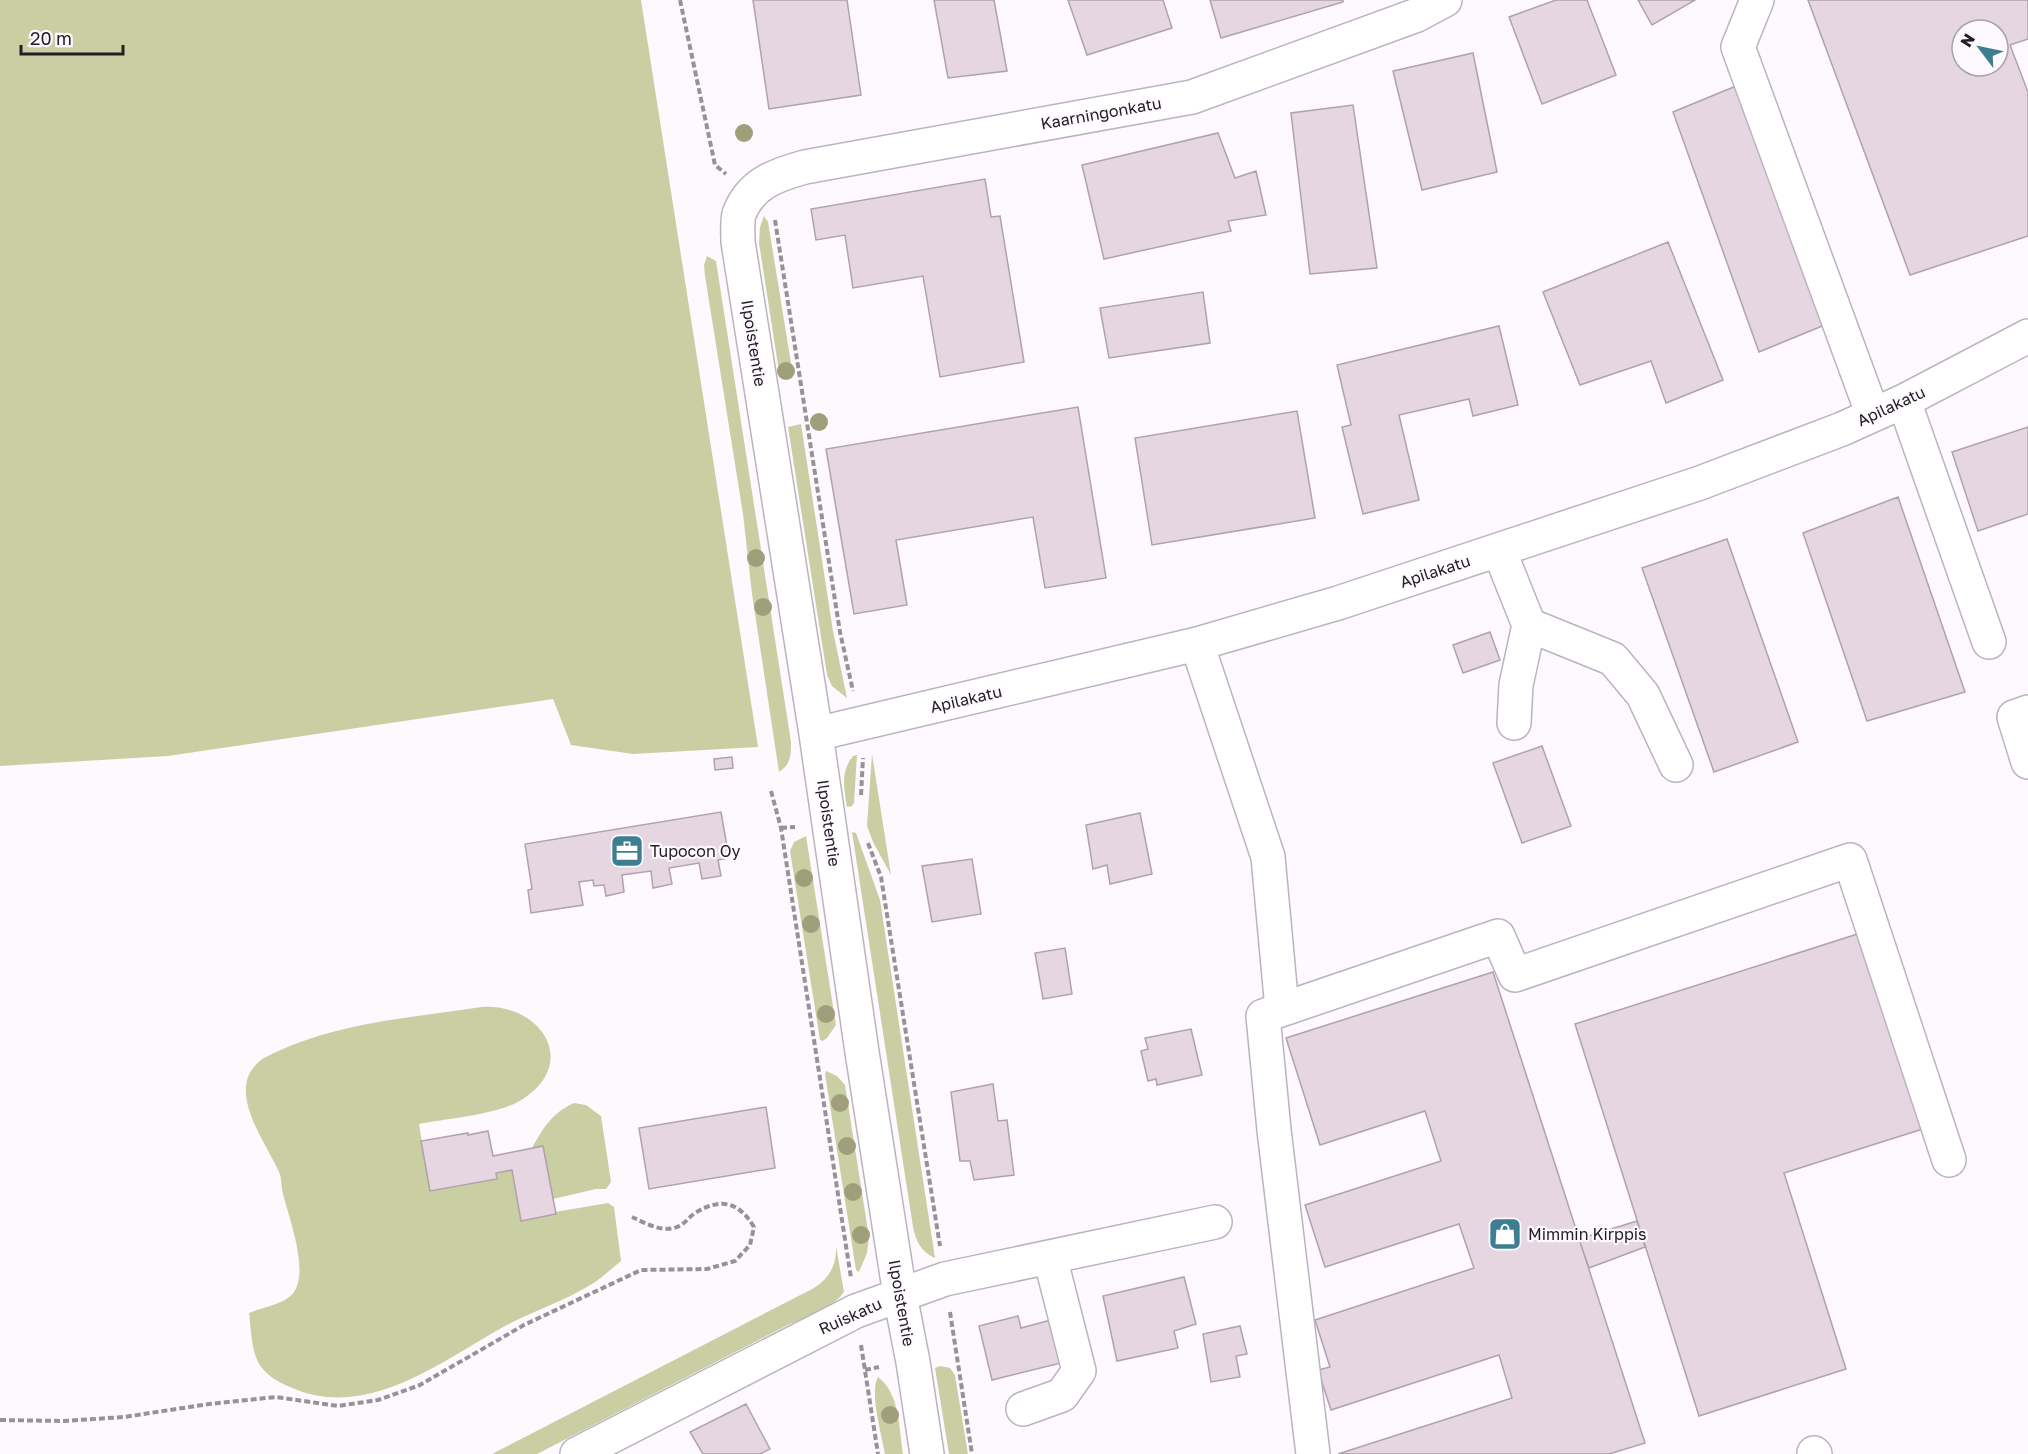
<svg xmlns="http://www.w3.org/2000/svg" width="2028" height="1454" font-family="'Golos Text',sans-serif">
<style>
.green{fill:#cacfa3}
.building{fill:#e6d6e1;stroke:#b1a1ac;stroke-width:1.5;fill-rule:evenodd}
.lines{fill:none;stroke-linecap:round;stroke-linejoin:round}
.minor-casing{stroke:#bcb3c1;stroke-width:36}
.path{stroke:#969398;stroke-width:4;stroke-dasharray:6 3;stroke-linecap:butt}
.minor{stroke:#fff;stroke-width:33}
.tree{fill:#9f9f7c}
.labels{text-anchor:middle;stroke-width:4.5;stroke-linejoin:round;paint-order:stroke}
.street-label{font-size:16px;fill:#232025;stroke:#fdf9ff}
.poi-label{font-size:16px;fill:#232025;stroke:#fdf9ff;text-anchor:start}
</style>
<rect width="100%" height="100%" fill="#fdf9ff"/>
<path class="green" d="M 0,0 L 641,0 L 758,747 L 633,754 L 571,745 L 553,699 L 168,756 L 0,766 Z
M 764,216 L 768,222 L 793,375 L 780,378 L 759,243 L 760,227 Z
M 707,256 L 716,261 L 791,742 C 791,755 791,764 779,772 L 752,594 L 743,514 L 705,276 L 704,265 Z
M 801,424 L 833,631 L 847,698 L 832,686 L 827,675 L 788,427 Z
M 872,754 L 891,875 L 873,842 L 867,826 Z
M 857,755 L 854,803 L 852,806 L 847,807 C 844,788 840,772 853,756 Z
M 852,832 L 856,833 L 880,900 L 935,1258 C 921,1252 916,1241 913,1227 Z
M 806,836 L 836,1025 L 827,1038 L 823,1041 L 820,1040 L 790,851 L 794,842 Z
M 482,1007 C 540,1003 580,1062 523,1099 C 498,1115 449,1118 419,1124 L 430,1191 L 497,1179 L 496,1173 L 512,1170 L 522,1221 L 555,1214 L 555,1212 L 608,1203 L 614,1207 L 621,1261 C 611,1269 602,1278 592,1284 C 565,1301 533,1311 505,1326 C 442,1361 366,1422 290,1387 C 278,1382 264,1374 258,1362 C 251,1348 251,1328 249,1313 C 263,1307 286,1304 294,1292 C 309,1270 289,1218 283,1194 C 281,1187 282,1178 279,1172 C 264,1139 222,1086 264,1058 C 331,1023 408,1018 482,1007 Z
M 826,1071 L 837,1076 L 845,1085 L 869,1237 L 867,1253 L 859,1272 L 856,1270 L 825,1074 Z
M 574,1103 L 586,1105 L 601,1116 L 611,1182 L 606,1189 L 596,1189 L 553,1199 L 543,1146 L 532,1148 C 543,1128 553,1112 574,1103 Z
M 836,1246 L 844,1292 C 831,1310 805,1317 786,1326 L 537,1454 L 492,1454 L 814,1288 C 830,1278 837,1264 836,1246 Z
M 940,1366 L 950,1368 L 955,1375 L 968,1454 L 949,1454 L 935,1368 Z
M 878,1377 C 900,1393 899,1430 903,1454 L 885,1454 C 882,1436 869,1392 878,1377 Z"/>
<path class="building" d="M 753,0 L 847,0 L 861,95 L 769,109 Z
M 934,0 L 994,0 L 1007,71 L 948,78 Z
M 1068,0 L 1163,0 L 1172,28 L 1087,55 Z
M 1210,0 L 1343,0 L 1343,2 L 1221,38 Z
M 1556,0 L 1587,0 L 1616,75 L 1542,104 L 1509,17 Z
M 1638,0 L 1695,0 L 1652,25 Z
M 1808,0 L 2028,0 L 2028,39 L 2010,45 L 2028,92 L 2028,236 L 1910,275 ZM 1962,30 L 1998,30 L 1998,66 L 1962,66 Z
M 1473,53 L 1497,172 L 1422,190 L 1393,71 Z
M 1736,86 L 1827,324 L 1759,352 L 1673,112 Z
M 1353,105 L 1377,268 L 1310,274 L 1291,113 Z
M 1218,133 L 1235,178 L 1256,171 L 1266,215 L 1228,221 L 1231,231 L 1104,259 L 1082,165 Z
M 985,179 L 991,217 L 1000,216 L 1024,362 L 940,377 L 923,276 L 853,288 L 845,235 L 816,240 L 811,209 Z
M 1668,242 L 1723,380 L 1666,403 L 1651,361 L 1580,385 L 1543,292 Z
M 1203,292 L 1210,343 L 1109,358 L 1100,308 Z
M 1499,326 L 1518,405 L 1473,416 L 1469,399 L 1399,415 L 1419,500 L 1363,514 L 1342,427 L 1351,425 L 1337,365 Z
M 1078,407 L 1106,578 L 1045,588 L 1033,517 L 896,540 L 907,605 L 854,614 L 826,449 Z
M 1297,411 L 1315,518 L 1152,545 L 1135,438 Z
M 2028,427 L 2028,514 L 1978,531 L 1952,452 Z
M 1898,497 L 1965,692 L 1867,721 L 1803,533 Z
M 1727,539 L 1798,742 L 1714,772 L 1642,568 Z
M 1490,632 L 1500,660 L 1463,673 L 1453,645 Z
M 1542,746 L 1571,826 L 1522,843 L 1493,763 Z
M 732,757 L 733,768 L 715,770 L 714,759 Z
M 721,812 L 729,858 L 718,860 L 721,876 L 702,879 L 699,863 L 669,868 L 672,884 L 653,888 L 651,871 L 622,875 L 624,892 L 606,896 L 604,885 L 594,886 L 593,880 L 579,882 L 583,905 L 531,913 L 528,890 L 532,889 L 525,844 Z
M 1140,813 L 1152,874 L 1110,884 L 1107,865 L 1093,869 L 1086,825 Z
M 972,859 L 981,914 L 932,922 L 922,866 Z
M 1867,931 L 1929,1127 L 1784,1173 L 1846,1369 L 1699,1416 L 1575,1024 Z
M 1065,948 L 1072,994 L 1043,999 L 1035,953 Z
M 1493,972 L 1645,1443 L 1609,1454 L 1338,1454 L 1512,1398 L 1499,1355 L 1331,1410 L 1318,1370 L 1330,1367 L 1315,1320 L 1474,1268 L 1459,1224 L 1325,1267 L 1305,1205 L 1441,1161 L 1425,1111 L 1320,1145 L 1286,1038 Z
M 1191,1029 L 1202,1075 L 1157,1085 L 1156,1079 L 1148,1081 L 1141,1051 L 1148,1049 L 1145,1038 Z
M 993,1084 L 998,1121 L 1007,1120 L 1014,1175 L 974,1180 L 970,1161 L 960,1161 L 951,1092 Z
M 766,1107 L 775,1168 L 649,1189 L 639,1128 Z
M 488,1131 L 493,1156 L 543,1146 L 556,1214 L 521,1221 L 512,1170 L 496,1173 L 497,1179 L 430,1191 L 421,1141 L 468,1133 L 468,1135 Z
M 1637,1221 L 1645,1247 L 1589,1268 L 1579,1239 Z
M 1184,1277 L 1196,1324 L 1174,1331 L 1178,1348 L 1117,1361 L 1103,1296 Z
M 1018,1316 L 1021,1328 L 1051,1320 L 1061,1363 L 992,1380 L 979,1326 Z
M 1240,1326 L 1247,1354 L 1236,1356 L 1240,1377 L 1211,1382 L 1203,1334 Z
M 746,1404 L 770,1449 L 760,1454 L 703,1454 L 690,1432 Z"/>
<g class="lines">
<g class="minor-casing">
<path id="minor" d="M 1757,0 L 1738,47 L 1873,415
M 1904,401 L 1989,642
M 1499,550 L 1529,625 L 1613,659 L 1643,695 L 1676,765
M 1197,644 L 1268,857 L 1282,1009
M 2028,712 L 2014,717 L 2028,762
M 1514,723 L 1516,685 L 1529,625
M 816,734 L 1197,644 L 1338,603 L 1700,483 L 1842,429 L 1904,401 L 2028,336
M 1023,1409 L 1062,1395 L 1079,1371 L 1050,1257
M 1814,1453 L 1815,1454
M 577,1454 L 856,1311 L 945,1279 L 1215,1222
M 927,1454 L 913,1362 L 900,1295 L 862,1052 L 816,734 L 738,242 C 738,234 737,222 739,214 C 751,183 776,175 805,167 L 1192,97 L 1417,15 L 1445,0
M 1313,1454 L 1274,1130 L 1263,1016 L 1498,936 L 1515,975 L 1850,860 L 1949,1160"/>
</g>
<path class="path" d="M 680,0 L 715,165 L 726,174
M 775,220 L 840,632 L 853,691
M 771,791 L 781,828 L 851,1278
M 861,795 L 863,758
M 781,828 L 795,827
M 868,843 L 881,877 L 940,1246
M 950,1312 L 972,1454
M 861,1345 L 878,1454
M 865,1370 L 879,1367
M 0,1420 L 64,1421 L 124,1417 L 209,1404 L 276,1397 L 338,1406 L 378,1400 L 420,1385 L 524,1325 L 641,1270 L 707,1269 L 735,1261 L 750,1245 L 754,1227 C 739,1202 721,1197 695,1213 C 689,1217 684,1225 677,1227 C 662,1233 645,1223 632,1217"/>
<use href="#minor" class="minor"/>
</g>
<g class="tree">
<circle cx="744" cy="133" r="9"/>
<circle cx="786" cy="371" r="9"/>
<circle cx="819" cy="422" r="9"/>
<circle cx="756" cy="558" r="9"/>
<circle cx="763" cy="607" r="9"/>
<circle cx="804" cy="878" r="9"/>
<circle cx="811" cy="924" r="9"/>
<circle cx="826" cy="1014" r="9"/>
<circle cx="840" cy="1103" r="9"/>
<circle cx="847" cy="1146" r="9"/>
<circle cx="853" cy="1192" r="9"/>
<circle cx="861" cy="1235" r="9"/>
<circle cx="890" cy="1415" r="9"/>
</g>
<defs>
<g id="office-square" transform="scale(1.725)"><rect x="-9" y="-9" width="18" height="18" rx="4" fill="#3d7e90" stroke="#fdf9ff"/><path d="M-6-3h4V-5.5h4V-3h4V5H-6ZM-1-4.5V-3h2v-1.5ZM-6 0V1H6V0Z" fill="#fff"/></g>
<g id="shop-square" transform="scale(1.725)"><rect x="-9" y="-9" width="18" height="18" rx="4" fill="#3d7e90" stroke="#fdf9ff"/><path d="M-5-2.5h2.3a2.7 3.5 0 0 1 5.4 0H5L5.5 6h-11ZM-1.5-2.5h3a1.5 2.3 0 0 0-3 0Z" fill="#fff"/></g>
</defs>
<g fill-rule="evenodd">
<use href="#office-square" x="627" y="851"/>
<use href="#shop-square" x="1505" y="1234"/>
</g>
<g class="labels">
<g class="street-label">
<text transform="translate(1101 113) rotate(-10)" y="6">Kaarningonkatu</text>
<text transform="translate(754 343) rotate(81)" y="6">Ilpoistentie</text>
<text transform="translate(1891 406) rotate(-25)" y="6">Apilakatu</text>
<text transform="translate(1435 571) rotate(-18)" y="6">Apilakatu</text>
<text transform="translate(966 699) rotate(-13)" y="6">Apilakatu</text>
<text transform="translate(829 823) rotate(82)" y="6">Ilpoistentie</text>
<text transform="translate(902 1303) rotate(80)" y="6">Ilpoistentie</text>
<text transform="translate(850 1316) rotate(-24)" y="6">Ruiskatu</text>
</g>
<g class="poi-label">
<text x="650" y="857">Tupocon Oy</text>
<text x="1528" y="1240">Mimmin Kirppis</text>
</g>
</g>
<g transform="translate(1980 48) rotate(302)"><circle r="28" fill="#fdf9ff" stroke="#a6a2a8" stroke-width="1.5"/>
<path d="M0-4.5L10 22L0 15L-10 22Z" fill="#3d7e90"/>
<text y="-9" font-size="16" font-weight="bold" text-anchor="middle" fill="#232025">N</text>
</g>
<path d="M21 45v9h102v-9" fill="none" stroke="#232025" stroke-width="3"/>
<text x="30" y="45" font-size="18" fill="#232025" stroke="#fdf9ff" stroke-width="4.5" paint-order="stroke">20 m</text>
</svg>
